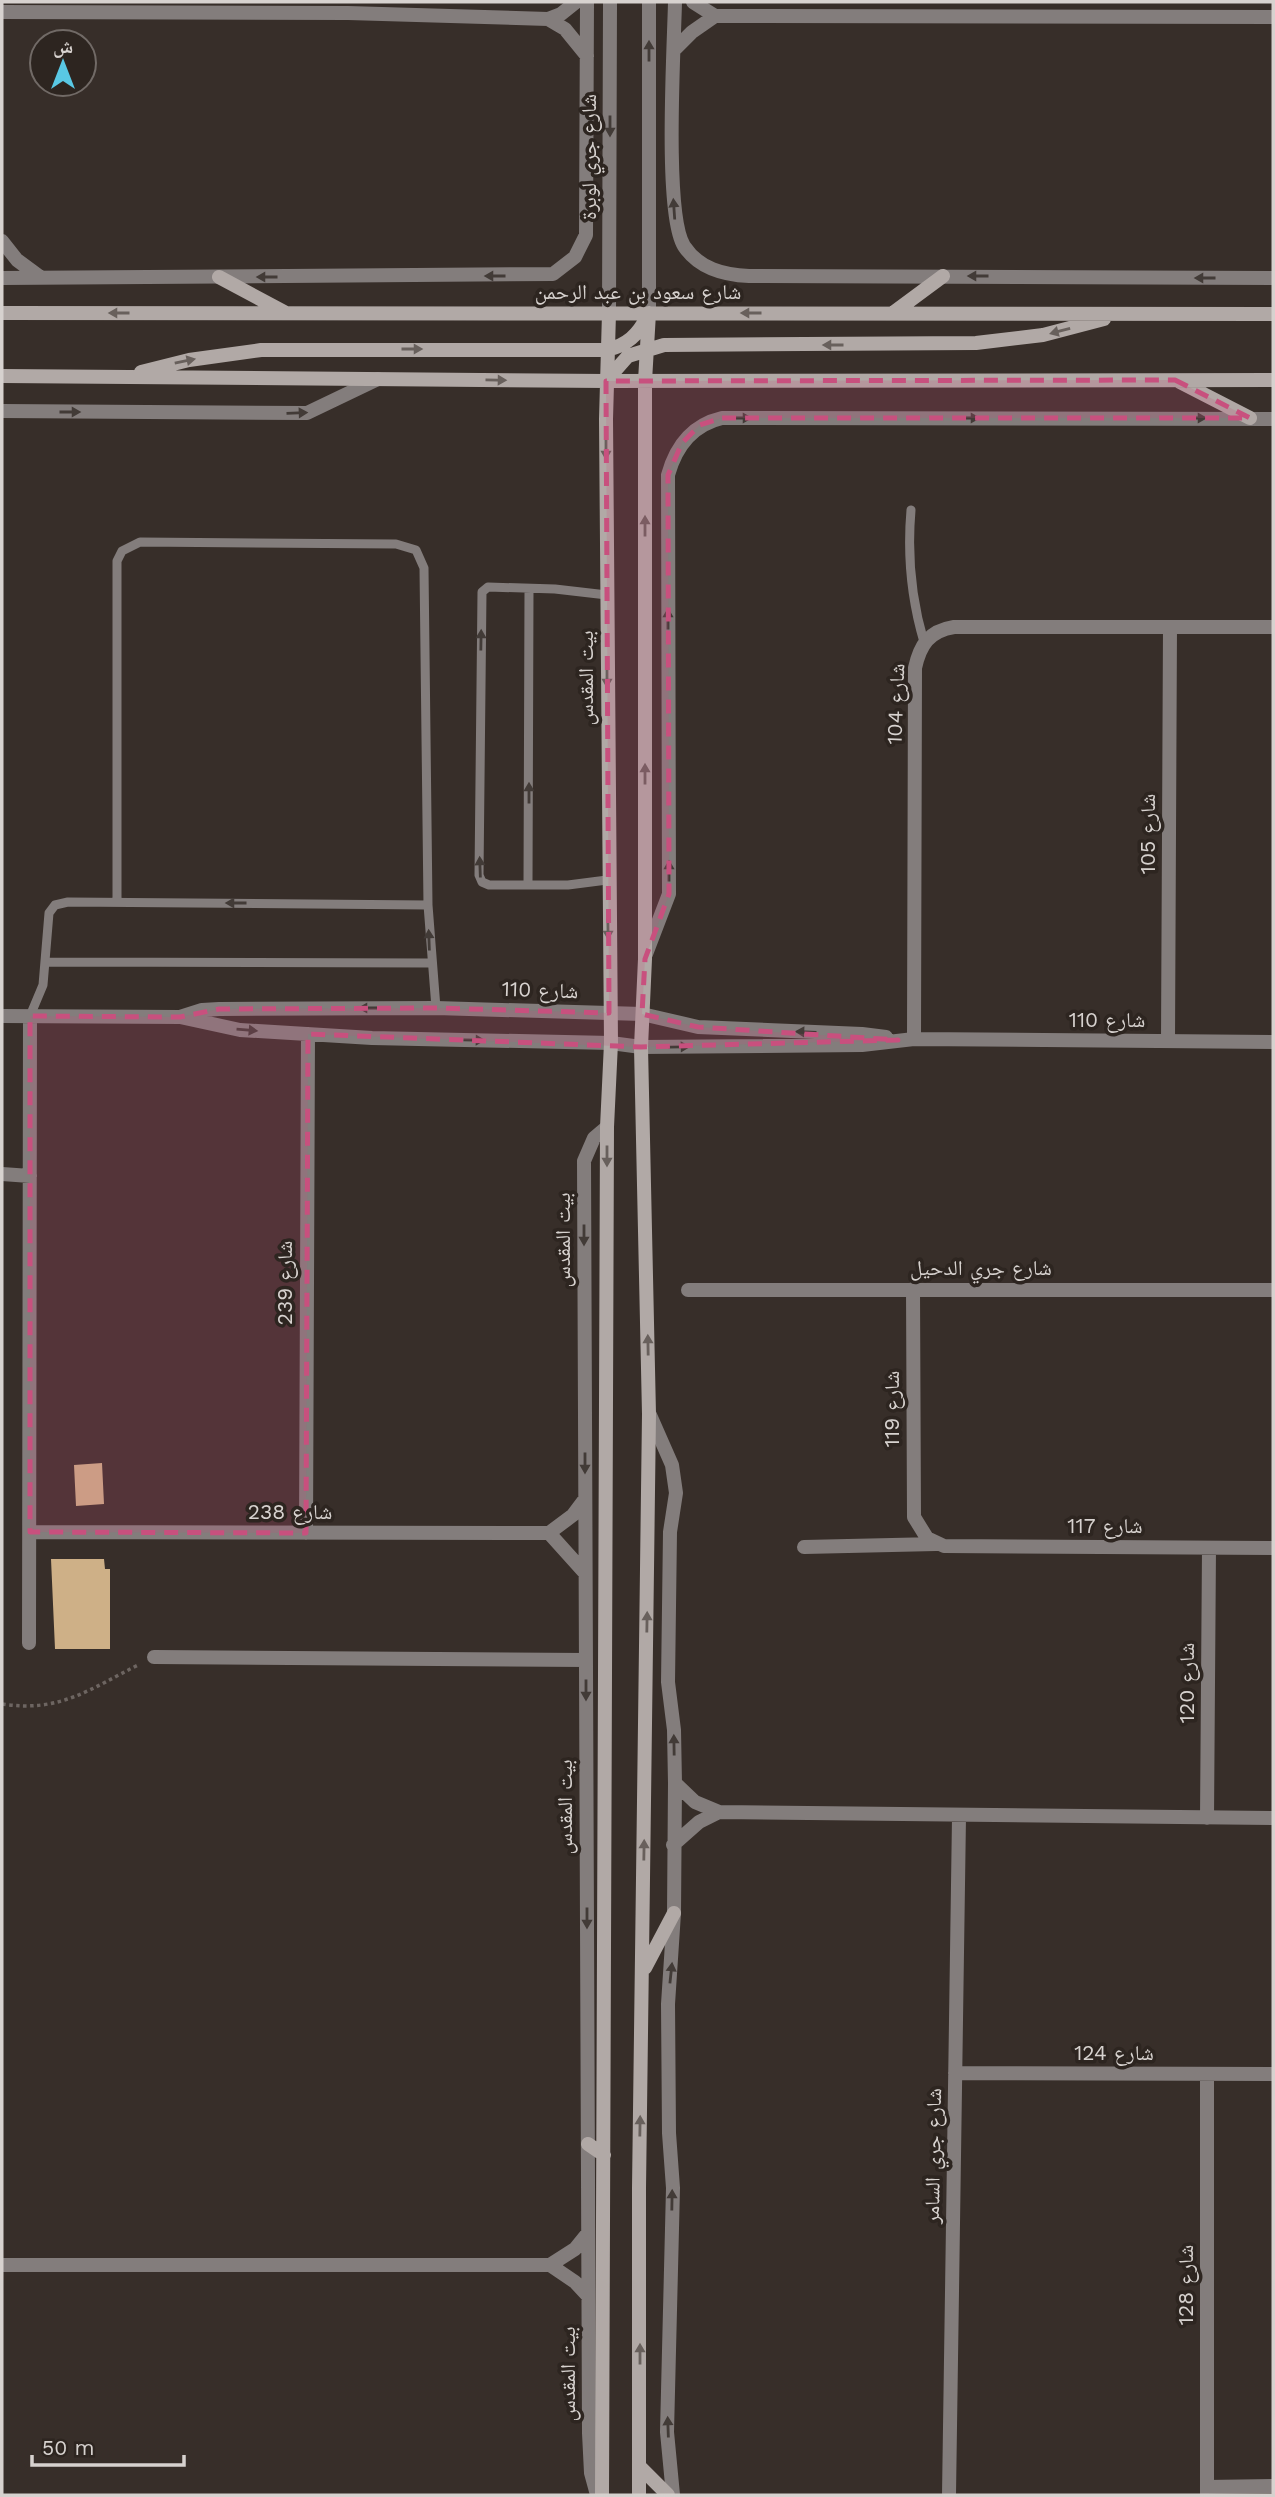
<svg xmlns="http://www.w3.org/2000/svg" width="1275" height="2497" font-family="'Work Sans','Noto Naskh Arabic',sans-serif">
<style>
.building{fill:#ceb087}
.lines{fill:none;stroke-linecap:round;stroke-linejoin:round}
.path{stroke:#6d6561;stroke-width:3.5;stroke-dasharray:3.5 3.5;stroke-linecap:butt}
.lane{stroke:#837d7c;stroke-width:9}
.street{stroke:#837d7c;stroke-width:14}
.secondary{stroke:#b1a9a6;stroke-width:14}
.oneway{fill:#423b37}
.oneway2{fill:#68605c}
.marked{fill:#c8507e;fill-opacity:0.2;stroke:#c8507e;stroke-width:5;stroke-dasharray:14 9;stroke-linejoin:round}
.labels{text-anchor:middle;stroke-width:7;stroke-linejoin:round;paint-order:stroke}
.street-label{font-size:21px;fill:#d7d2cf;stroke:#2d2520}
</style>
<rect width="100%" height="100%" fill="#372e29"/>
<path class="building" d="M 102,1463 L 104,1504 L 76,1506 L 74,1465 Z
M 51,1559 L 104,1559 L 105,1569 L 110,1569 L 110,1649 L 55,1649 Z"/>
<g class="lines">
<path class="path" d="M 2,1704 C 60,1713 90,1689 140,1664"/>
<path class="lane" d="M 911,510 C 907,556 911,598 924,642
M 607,595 L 555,589 L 488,587 L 482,592 L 479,875 L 482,882 L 489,885 L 568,885 L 607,880
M 528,885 L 529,589
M 117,902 L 117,561 L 122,551 L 140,542 L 396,544 L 416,550 L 424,568 L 428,905
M 47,962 L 430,963
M 30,1016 L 43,985 L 49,913 L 55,905 L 68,902 L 428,905 L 436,1008"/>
<path class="street" d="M 675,2 C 674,48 664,214 684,246 C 699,269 724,275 749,276 L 1273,278
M 693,2 L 715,16 L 1273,17
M 2,12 L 348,13 L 548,19 L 561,14 L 576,2
M 548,19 L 565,29 L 587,56
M 674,50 L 692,32 L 715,16
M 2,241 L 17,260 L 40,277
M 2,278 L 553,274 L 575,257 L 586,235 L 587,2
M 609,313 L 610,2
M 649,313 L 649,2
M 2,411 L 307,413 L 378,379
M 646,954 L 669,894 L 668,475 C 676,446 692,425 722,418 L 1273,419
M 2,1016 L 180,1017 L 240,1030 L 372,1038 L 611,1043 L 641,1047 L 862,1045 L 914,1039 L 1273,1042
M 180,1017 L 202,1010 L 219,1009 L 436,1008 L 642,1014 L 698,1027 L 862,1034 L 886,1037
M 914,1039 L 915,668 C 920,645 929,631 954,627 L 1273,627
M 1168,1041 L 1170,627
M 2,1174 L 30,1176
M 913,1289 L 914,1517 L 927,1538 L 944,1546 L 1273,1548
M 688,1290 L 1273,1290
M 650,1415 L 672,1465 L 676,1493 L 670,1532 L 668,1682 L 674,1730 L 675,1783 L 674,1913 L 668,2004 L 669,2133 L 673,2188 L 667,2432 L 673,2495
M 30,1532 L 549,1533 L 573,1515 L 585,1499
M 306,1533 L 308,1034
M 549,1533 L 585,1573
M 804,1547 L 936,1544
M 29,1643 L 30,1016
M 154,1657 L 586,1660
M 675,1783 L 695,1802 L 719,1812 L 1273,1818
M 1207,1818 L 1209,1548
M 673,1845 L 699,1822 L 719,1812
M 955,2073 L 1273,2074
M 1207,2074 L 1207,2495
M 2,2265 L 550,2265 L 575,2249 L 588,2233
M 550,2265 L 575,2282 L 588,2296
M 1207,2487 L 1273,2486
M 597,2495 L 591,2473 L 589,2433 L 584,1161 L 594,1138 L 607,1127
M 949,2495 L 959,1817"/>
<path class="secondary" d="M 219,277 L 284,312
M 2,313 L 1273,314
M 893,313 L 943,276
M 141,372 L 189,360 L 261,350 L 607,350 C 627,345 638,335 647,317
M 2,376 L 606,381 L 1273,380
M 606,381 L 628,356 L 664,345 L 976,343 L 1043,335 L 1104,319
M 1180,382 L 1250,418
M 645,1968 L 674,1913
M 588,2144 L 604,2155
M 640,2467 L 668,2495
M 602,2495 L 607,1127 L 611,1043 L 606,419 L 609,313
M 639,2495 L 639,2188 L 649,1414 L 641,1047 L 645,959 L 645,381 L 649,313"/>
</g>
<defs><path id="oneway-solid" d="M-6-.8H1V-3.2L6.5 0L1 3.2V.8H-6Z" transform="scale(1.75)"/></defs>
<g class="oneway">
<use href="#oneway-solid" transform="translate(649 51) rotate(-90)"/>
<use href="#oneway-solid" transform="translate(610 126) rotate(90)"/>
<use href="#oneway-solid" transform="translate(674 209) rotate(-94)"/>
<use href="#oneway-solid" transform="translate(495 276) rotate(180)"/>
<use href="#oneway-solid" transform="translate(978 276) rotate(-180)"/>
<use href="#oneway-solid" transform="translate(267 277) rotate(180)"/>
<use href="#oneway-solid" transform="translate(1205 278) rotate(-180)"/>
<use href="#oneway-solid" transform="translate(70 412)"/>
<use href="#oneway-solid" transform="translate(297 413) rotate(-2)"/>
<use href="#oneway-solid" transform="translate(741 418)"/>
<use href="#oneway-solid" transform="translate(969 418)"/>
<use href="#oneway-solid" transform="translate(1196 418)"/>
<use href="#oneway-solid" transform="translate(668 619) rotate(-90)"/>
<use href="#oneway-solid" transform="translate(481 640) rotate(-89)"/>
<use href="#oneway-solid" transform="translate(529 793) rotate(-90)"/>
<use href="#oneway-solid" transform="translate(480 867) rotate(-92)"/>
<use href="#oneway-solid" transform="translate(669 871) rotate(-90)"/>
<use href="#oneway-solid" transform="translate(236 903) rotate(-180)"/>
<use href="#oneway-solid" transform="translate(429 940) rotate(-92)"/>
<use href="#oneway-solid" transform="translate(369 1008) rotate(180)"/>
<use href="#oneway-solid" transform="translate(247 1030) rotate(5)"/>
<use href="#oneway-solid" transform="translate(806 1032) rotate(-178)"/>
<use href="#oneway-solid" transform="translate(474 1040) rotate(1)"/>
<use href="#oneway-solid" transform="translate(679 1047) rotate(-1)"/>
<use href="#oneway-solid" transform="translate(584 1235) rotate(90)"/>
<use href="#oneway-solid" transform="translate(585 1463) rotate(90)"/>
<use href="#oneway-solid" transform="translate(586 1690) rotate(90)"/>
<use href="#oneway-solid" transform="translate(674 1745) rotate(-91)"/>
<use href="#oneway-solid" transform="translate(587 1918) rotate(90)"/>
<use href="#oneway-solid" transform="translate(671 1973) rotate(-84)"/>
<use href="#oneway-solid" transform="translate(672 2200) rotate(-89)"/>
<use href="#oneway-solid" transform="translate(668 2427) rotate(-92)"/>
</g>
<g class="oneway2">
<use href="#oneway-solid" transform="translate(119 313) rotate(-180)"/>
<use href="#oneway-solid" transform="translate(751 313) rotate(-180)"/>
<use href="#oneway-solid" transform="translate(1060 331) rotate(165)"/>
<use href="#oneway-solid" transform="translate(833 345) rotate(180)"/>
<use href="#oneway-solid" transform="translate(412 349)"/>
<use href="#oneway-solid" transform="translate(185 361) rotate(-12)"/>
<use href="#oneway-solid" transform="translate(496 380) rotate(1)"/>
<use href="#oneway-solid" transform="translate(606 449) rotate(90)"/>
<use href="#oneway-solid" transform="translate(645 526) rotate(-90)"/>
<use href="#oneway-solid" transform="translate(607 677) rotate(90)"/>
<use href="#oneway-solid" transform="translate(645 774) rotate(-90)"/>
<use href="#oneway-solid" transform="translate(608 929) rotate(89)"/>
<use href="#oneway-solid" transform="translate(607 1156) rotate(90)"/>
<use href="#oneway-solid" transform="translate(648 1345) rotate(-91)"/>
<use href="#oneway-solid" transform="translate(647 1622) rotate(-89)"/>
<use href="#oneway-solid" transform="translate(644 1850) rotate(-89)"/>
<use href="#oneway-solid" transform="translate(640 2126) rotate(-89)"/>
<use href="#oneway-solid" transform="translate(640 2354) rotate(-90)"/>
</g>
<path class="marked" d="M 1175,380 L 1250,418 L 722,418 L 700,425 L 682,443 L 668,475 L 669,894 L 645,959 L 642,1014 L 698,1027 L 898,1040 L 641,1047 L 308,1034 L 306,1533 L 30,1532 L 30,1016 L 180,1017 L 219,1009 L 436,1008 L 609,1013 L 606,381 Z"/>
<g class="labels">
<g class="street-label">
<text transform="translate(589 157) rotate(-90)" y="7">شارع جري لوبرة</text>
<text x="638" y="299">شارع سعود بن عبد الرحمن</text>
<text transform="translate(586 678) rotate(-90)" y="7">بيت المقدس</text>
<text transform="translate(896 704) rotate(-88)" y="7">شارع 104</text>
<text transform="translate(1148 834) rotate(-90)" y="7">شارع 105</text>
<text transform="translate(540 990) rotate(2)" y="7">شارع 110</text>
<text x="1107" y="1027">شارع 110</text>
<text transform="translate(563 1240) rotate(-90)" y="7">بيت المقدس</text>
<text x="981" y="1275">شارع جري الدحيل</text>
<text transform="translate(285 1283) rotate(-90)" y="7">شارع 239</text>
<text transform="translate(892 1409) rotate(-90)" y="7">شارع 119</text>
<text x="290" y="1519">شارع 238</text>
<text x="1105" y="1533">شارع 117</text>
<text transform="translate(1187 1683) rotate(-90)" y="7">شارع 120</text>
<text transform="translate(565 1807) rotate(-90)" y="7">بيت المقدس</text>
<text x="1114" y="2060">شارع 124</text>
<text transform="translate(933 2156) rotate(-89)" y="7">شارع جري السامر</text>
<text transform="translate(1186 2285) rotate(-90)" y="7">شارع 128</text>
<text transform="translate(568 2374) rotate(-90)" y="7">بيت المقدس</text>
</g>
</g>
<rect width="1275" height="2497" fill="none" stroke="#d7d2cf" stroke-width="7"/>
<g transform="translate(63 63)"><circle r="33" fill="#2d2520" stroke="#716a66" stroke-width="2"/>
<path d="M0-5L12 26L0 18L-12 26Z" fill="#59c8e4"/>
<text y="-10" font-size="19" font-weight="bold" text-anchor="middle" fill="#d7d2cf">ش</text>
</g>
<path d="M32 2455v10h152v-10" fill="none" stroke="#d7d2cf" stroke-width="3.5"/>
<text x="42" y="2455" font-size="21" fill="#d7d2cf" stroke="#2d2520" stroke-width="5" paint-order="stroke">50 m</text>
</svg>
